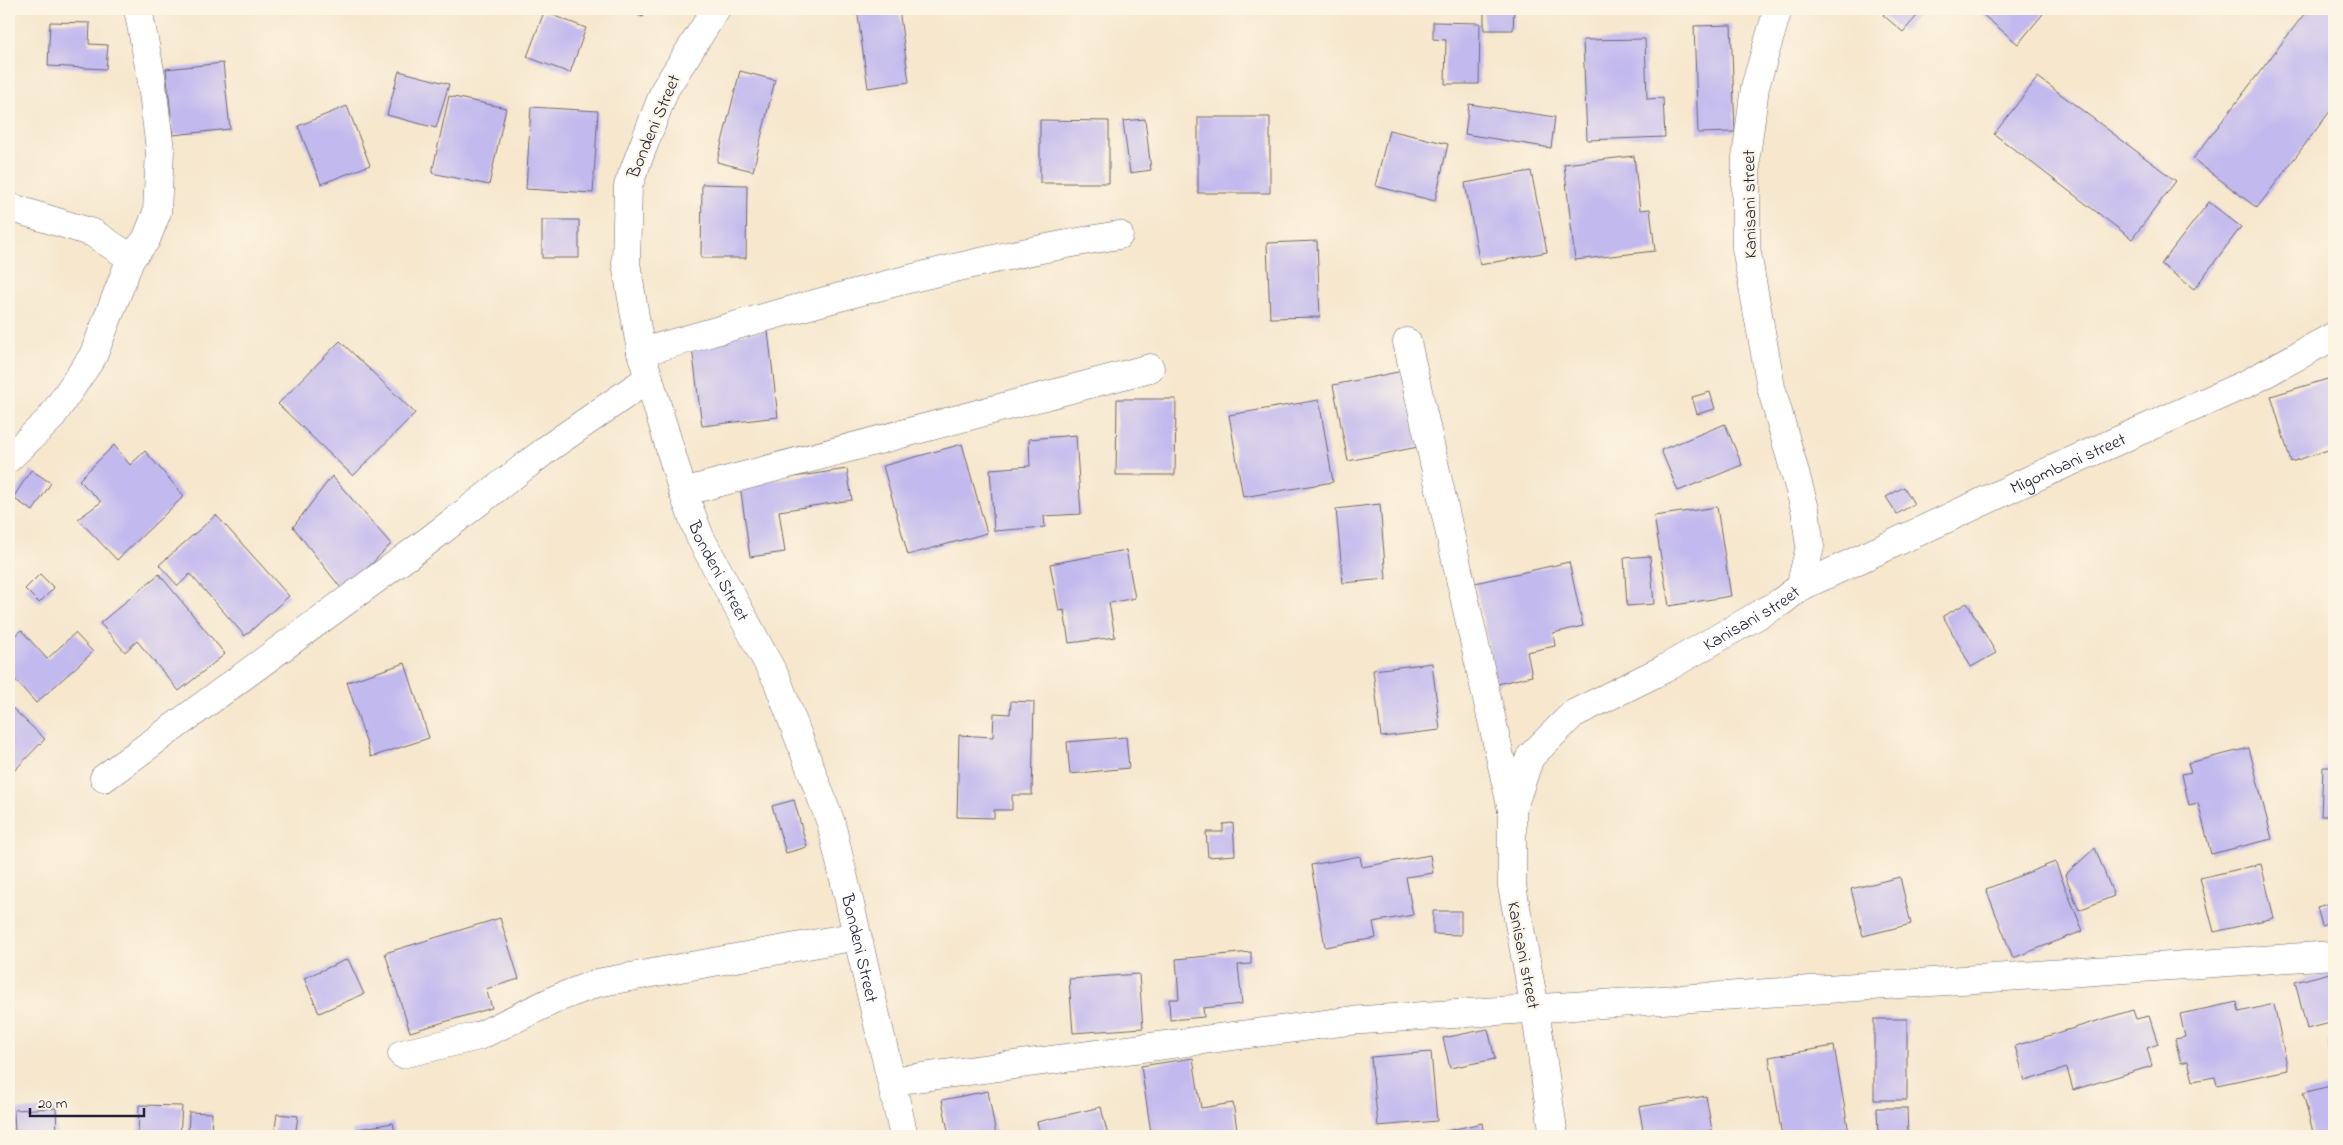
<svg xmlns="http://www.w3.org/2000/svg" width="2343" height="1145" font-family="'Indie Flower',sans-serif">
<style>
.building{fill:#c2baee}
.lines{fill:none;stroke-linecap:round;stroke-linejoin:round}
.minor-casing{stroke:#6c676e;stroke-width:29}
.minor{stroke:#fff;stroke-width:28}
.labels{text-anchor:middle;stroke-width:4.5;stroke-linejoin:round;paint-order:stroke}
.street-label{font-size:18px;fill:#22223b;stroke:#fcf5e5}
</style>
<rect width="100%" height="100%" fill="#fcf5e5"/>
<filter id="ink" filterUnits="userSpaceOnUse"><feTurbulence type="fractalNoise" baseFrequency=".02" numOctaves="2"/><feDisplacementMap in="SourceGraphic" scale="10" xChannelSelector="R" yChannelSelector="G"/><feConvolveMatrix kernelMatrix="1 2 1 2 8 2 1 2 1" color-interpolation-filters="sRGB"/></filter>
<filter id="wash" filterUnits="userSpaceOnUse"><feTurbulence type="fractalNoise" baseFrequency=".0096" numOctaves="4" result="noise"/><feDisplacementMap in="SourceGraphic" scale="20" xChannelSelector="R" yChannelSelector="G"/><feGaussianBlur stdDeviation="1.12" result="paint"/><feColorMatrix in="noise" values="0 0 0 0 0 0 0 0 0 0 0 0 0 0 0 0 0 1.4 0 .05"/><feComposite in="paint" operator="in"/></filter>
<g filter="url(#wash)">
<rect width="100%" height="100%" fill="#f6e7cd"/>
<g id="blocks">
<path class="building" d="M 623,9 L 646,9 L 643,17 Z
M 857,9 L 899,9 L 909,82 L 868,88 Z
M 1466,9 L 1514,9 L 1513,30 L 1484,30 L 1484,11 L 1466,11 Z
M 1888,9 L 1923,9 L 1903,32 L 1883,15 Z
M 1976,9 L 2047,9 L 2018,44 Z
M 2308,9 L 2334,9 L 2334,106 L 2257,208 L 2193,159 Z
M 544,12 L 586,28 L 570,73 L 527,57 Z
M 50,22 L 90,23 L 89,44 L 108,45 L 106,69 L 48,66 Z
M 1433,22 L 1480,23 L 1479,84 L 1445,84 L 1446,40 L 1433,39 Z
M 1731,25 L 1735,132 L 1698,133 L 1694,26 Z
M 1645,39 L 1647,99 L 1663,98 L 1665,137 L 1587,140 L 1583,40 Z
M 223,63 L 230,129 L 173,135 L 166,69 Z
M 399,71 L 449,84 L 436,128 L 387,115 Z
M 740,71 L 775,80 L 753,171 L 717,162 Z
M 2038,77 L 2176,181 L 2132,239 L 1994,134 Z
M 449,96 L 506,108 L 489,185 L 432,173 Z
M 1469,104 L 1555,117 L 1551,148 L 1465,134 Z
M 347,106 L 370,165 L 321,184 L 298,126 Z
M 531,107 L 598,111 L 593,193 L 526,189 Z
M 1198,117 L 1270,117 L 1270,193 L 1198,193 Z
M 1145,119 L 1151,170 L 1130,173 L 1123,121 Z
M 1040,120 L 1109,121 L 1109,183 L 1040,183 Z
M 1389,130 L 1448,144 L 1435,201 L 1375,186 Z
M 1634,156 L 1640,210 L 1650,209 L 1655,251 L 1575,260 L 1564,164 Z
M 1531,171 L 1547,252 L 1480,265 L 1465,183 Z
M 702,184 L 747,185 L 746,258 L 701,258 Z
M 2209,202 L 2241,227 L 2194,289 L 2161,264 Z
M 542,220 L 579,220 L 579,258 L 542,258 Z
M 1317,241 L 1320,317 L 1270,318 L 1267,243 Z
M 768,331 L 778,417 L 702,426 L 691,340 Z
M 340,341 L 415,413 L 353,476 L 278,404 Z
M 1403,371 L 1418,447 L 1348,461 L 1333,385 Z
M 2334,377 L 2334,448 L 2291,462 L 2271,396 Z
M 1710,392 L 1715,409 L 1697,414 L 1692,397 Z
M 1117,399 L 1176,399 L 1175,475 L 1116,475 Z
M 1319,400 L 1333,482 L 1243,497 L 1229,415 Z
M 1725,424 L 1742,465 L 1678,491 L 1661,450 Z
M 1076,435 L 1081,514 L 1044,516 L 1045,527 L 994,531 L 990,469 L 1030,466 L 1029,439 Z
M 962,444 L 987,533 L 908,555 L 883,466 Z
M 114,445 L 130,465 L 145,451 L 184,496 L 117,560 L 78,519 L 101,502 L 79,480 Z
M 847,469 L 852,500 L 779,511 L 785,552 L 750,557 L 740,485 Z
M 31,470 L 51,483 L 33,511 L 13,498 Z
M 332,476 L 391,544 L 344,592 L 293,527 Z
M 1904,487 L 1914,504 L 1897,514 L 1886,497 Z
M 1380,504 L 1386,579 L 1343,583 L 1336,509 Z
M 1717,507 L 1731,596 L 1669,606 L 1654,516 Z
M 216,515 L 289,596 L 245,636 L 190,574 L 178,586 L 159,565 Z
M 1126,550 L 1135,598 L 1109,603 L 1115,637 L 1069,643 L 1064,610 L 1059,611 L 1050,564 Z
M 1650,556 L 1654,604 L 1627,606 L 1624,558 Z
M 1569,562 L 1583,626 L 1553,633 L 1555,646 L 1527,652 L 1532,676 L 1497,684 L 1475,583 Z
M 40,574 L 54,588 L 39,603 L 25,589 Z
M 159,574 L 225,654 L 179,691 L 137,641 L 125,652 L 100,623 Z
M 1967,603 L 1996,653 L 1971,667 L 1943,616 Z
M 21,630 L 47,659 L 75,633 L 93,652 L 36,703 L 9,673 L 9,641 Z
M 405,663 L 429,738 L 371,757 L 347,682 Z
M 1432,663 L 1440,730 L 1381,737 L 1373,670 Z
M 1011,701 L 1034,702 L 1032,795 L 1012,795 L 1012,810 L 994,810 L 994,818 L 957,817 L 959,735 L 993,737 L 994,713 L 1010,714 Z
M 9,705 L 45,739 L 9,776 Z
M 1126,737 L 1129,768 L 1070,774 L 1067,742 Z
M 2249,748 L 2272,839 L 2211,854 L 2198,803 L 2189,805 L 2182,774 L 2191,772 L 2188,763 Z
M 2323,767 L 2334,767 L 2334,816 L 2321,816 Z
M 794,800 L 807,847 L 786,853 L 772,806 Z
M 1233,823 L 1235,855 L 1208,857 L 1206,832 L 1223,832 L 1223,824 Z
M 2095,848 L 2114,896 L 2079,910 L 2065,875 Z
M 1430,855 L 1433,873 L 1406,877 L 1413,915 L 1373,922 L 1376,938 L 1325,947 L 1311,865 L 1360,856 L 1362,867 Z
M 2055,862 L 2083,931 L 2013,958 L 1986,889 Z
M 2261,864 L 2274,918 L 2214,932 L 2200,878 Z
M 1900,877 L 1911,924 L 1863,936 L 1851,889 Z
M 2334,902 L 2334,922 L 2322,926 L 2317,907 Z
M 1433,911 L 1461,911 L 1461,935 L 1433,934 Z
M 500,918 L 519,979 L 486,989 L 492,1008 L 410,1032 L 385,953 Z
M 1251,952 L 1251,964 L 1238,965 L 1242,1004 L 1203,1008 L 1204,1017 L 1170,1020 L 1169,999 L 1179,999 L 1176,959 Z
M 348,959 L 364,994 L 319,1013 L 304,978 Z
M 2334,972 L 2334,1022 L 2307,1029 L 2295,982 Z
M 1139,974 L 1143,1028 L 1073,1033 L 1069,979 Z
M 2237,1002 L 2239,1012 L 2274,1004 L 2288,1070 L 2217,1085 L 2215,1077 L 2193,1081 L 2188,1061 L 2181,1063 L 2175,1039 L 2185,1037 L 2180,1014 Z
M 2133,1010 L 2136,1019 L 2149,1016 L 2158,1044 L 2147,1048 L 2152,1066 L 2073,1090 L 2067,1068 L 2025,1081 L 2015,1046 Z
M 1874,1019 L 1907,1019 L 1907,1100 L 1874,1100 Z
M 1488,1029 L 1495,1059 L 1450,1068 L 1443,1038 Z
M 2334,1040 L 2334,1060 L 2333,1060 L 2329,1041 Z
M 1834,1046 L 1849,1133 L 1828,1136 L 1782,1136 L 1769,1057 Z
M 1431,1052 L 1437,1121 L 1378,1126 L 1371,1057 Z
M 1193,1058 L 1201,1108 L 1233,1103 L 1238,1136 L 1165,1136 L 1164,1131 L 1151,1133 L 1141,1066 Z
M 2334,1085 L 2334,1136 L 2314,1136 L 2303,1093 Z
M 988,1091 L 996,1135 L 949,1136 L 942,1100 Z
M 1706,1096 L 1713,1136 L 1644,1136 L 1639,1107 Z
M 139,1105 L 182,1106 L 180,1136 L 138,1136 Z
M 1101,1107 L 1108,1136 L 1040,1136 L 1037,1122 Z
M 56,1108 L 57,1133 L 15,1134 L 14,1110 Z
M 1877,1108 L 1907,1108 L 1908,1136 L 1878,1136 Z
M 189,1112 L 212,1113 L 211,1136 L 188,1136 Z
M 277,1114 L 298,1116 L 295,1136 L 274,1136 Z
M 393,1123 L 396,1136 L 353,1136 L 352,1130 Z
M 1482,1123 L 1484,1136 L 1433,1136 L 1433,1134 Z"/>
</g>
</g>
<g filter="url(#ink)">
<use href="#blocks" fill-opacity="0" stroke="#6c676e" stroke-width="1"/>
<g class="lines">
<g class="minor-casing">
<g id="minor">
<path id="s1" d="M 716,9 L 665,89 L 628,186 L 626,263 L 641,352 L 683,492 L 700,537 L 777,680 L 831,823 L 904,1136"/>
<path d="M 9,207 L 93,233 L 131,258 L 146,240 L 157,212 L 160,150 L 151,76 L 138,9"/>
<path d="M 1407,342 L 1512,810"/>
<path d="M 641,352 C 799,308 957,261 1119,235"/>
<path d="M 9,458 L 50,419 L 93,356 L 131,258"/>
<path d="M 683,492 L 1150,368"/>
<path id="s2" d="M 1800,587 L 2038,476 L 2250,382 L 2334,336"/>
<path d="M 104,778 L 428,541 L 550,447 L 649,378"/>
<path d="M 402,1054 L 479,1036 L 558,998 L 597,983 L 857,936"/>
<path d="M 892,1081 L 1348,1021 L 2334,955"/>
<path id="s3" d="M 1554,1136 L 1535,1009 L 1512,886 L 1512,810 L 1530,757 L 1573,714 L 1664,669 L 1781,602 L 1800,587 L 1810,547 L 1805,509 L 1771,387 L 1746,248 L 1746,157 L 1755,87 L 1778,9"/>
</g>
</g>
<use href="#minor" class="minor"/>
</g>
</g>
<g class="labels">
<g class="street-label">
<text transform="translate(653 126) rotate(-67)" y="6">Bondeni Street</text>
<text transform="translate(1749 204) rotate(-91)" y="6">Kanisani street</text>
<text dy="6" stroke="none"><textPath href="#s2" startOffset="295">Migombani street</textPath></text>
<text dy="6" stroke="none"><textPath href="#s1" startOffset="599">Bondeni Street</textPath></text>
<text dy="6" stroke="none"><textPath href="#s3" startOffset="649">Kanisani street</textPath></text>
<text dy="6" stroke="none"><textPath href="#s1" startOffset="1004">Bondeni Street</textPath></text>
<text transform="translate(1524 955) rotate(79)" y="6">Kanisani street</text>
</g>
</g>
<rect width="2343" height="1145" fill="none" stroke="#fcf5e5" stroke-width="30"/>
<path d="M30 1108v8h114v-8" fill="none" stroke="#22223b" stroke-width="2.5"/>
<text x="38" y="1108" font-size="15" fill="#22223b" stroke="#fcf5e5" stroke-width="4" paint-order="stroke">20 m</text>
</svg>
